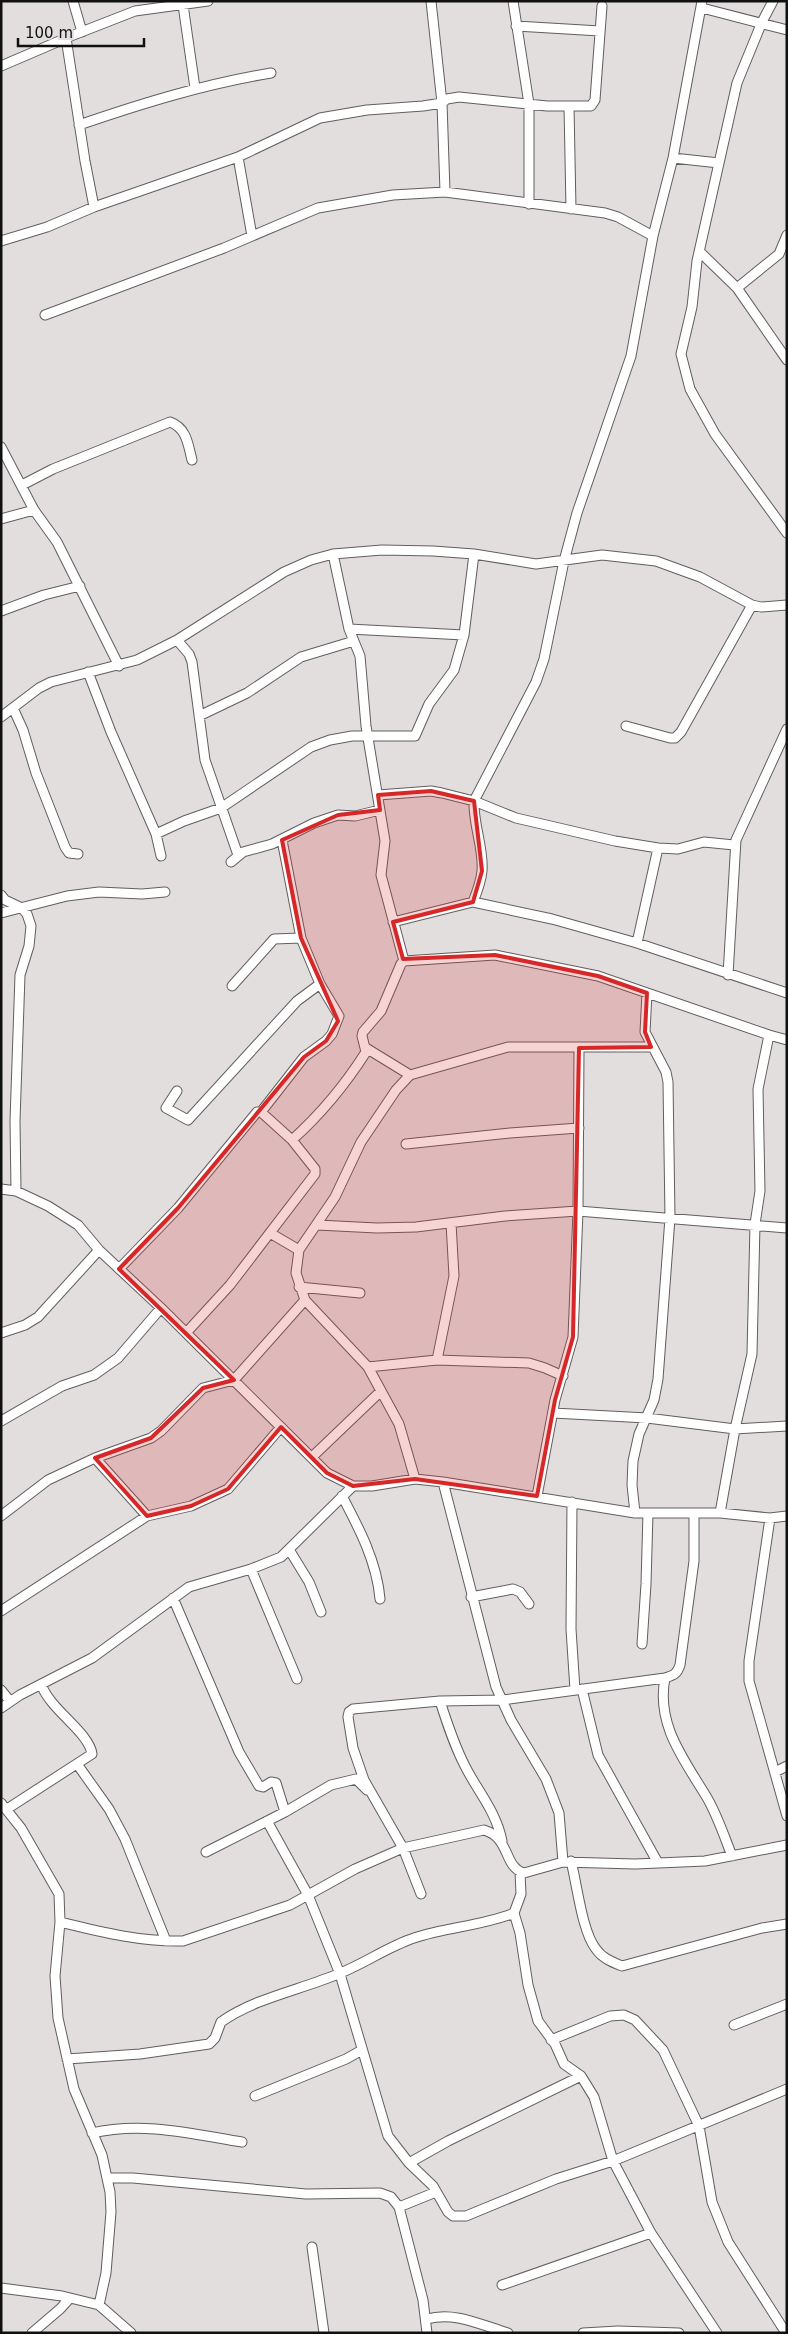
<svg xmlns="http://www.w3.org/2000/svg" width="788" height="2334" font-family="'DejaVu Sans',sans-serif">
<style>
.lines{fill:none;stroke-linecap:round;stroke-linejoin:round}
.street-casing{stroke:#625e5e;stroke-width:11}
.street{stroke:#fff;stroke-width:9}
.marked{fill:#d62828;fill-opacity:0.2;stroke:#d62828;stroke-width:4;stroke-linejoin:round}
</style>
<rect width="100%" height="100%" fill="#e2dede"/>
<g class="lines">
<g class="street-casing">
<path id="street" d="M 73,1 L 82,32
M 431,1 L 442,103 L 445,192
M 513,1 L 529,104 L 529,204
M 773,1 L 762,22 L 737,83 L 697,261 L 692,307 L 681,354 L 690,389 L 715,434 L 787,533
M 183,5 L 195,88
M 702,8 L 787,30
M 516,26 L 600,31
M 66,38 L 85,161 L 94,207
M 1,66 L 71,36 L 135,11 L 208,1
M 569,106 L 571,209
M 79,125 C 143,103 205,84 271,73
M 238,157 L 252,236
M 673,158 L 719,163
M 1,241 L 47,227 L 94,207 L 238,157 L 320,118 L 367,110 L 423,106 L 442,103 L 447,99 L 459,97 L 547,106 L 591,106 L 595,100 L 602,6
M 700,252 L 737,288 L 787,360
M 737,288 L 779,254 L 787,235
M 45,315 L 224,248 L 318,208 L 393,195 L 445,192 L 605,213 L 618,217 L 653,236
M 1,447 L 34,510 L 57,542 L 119,666
M 22,485 L 53,469 L 170,422 C 187,428 188,445 192,460
M 1,519 L 34,510
M 333,554 L 349,629 L 360,656 L 366,726 L 385,841 L 381,875 L 404,961
M 1,611 L 44,595 L 80,586
M 349,629 L 464,635
M 177,640 L 189,654 L 192,662 L 205,760 L 238,855
M 88,672 L 111,732 L 156,834 L 161,856
M 13,708 L 23,730 L 36,773 L 65,847 L 69,853 L 78,854
M 199,716 L 247,693 L 301,657 L 354,641
M 1,717 L 39,688 L 51,682 L 137,660 L 177,640 L 284,572 L 311,560 L 333,554 L 382,550 L 433,551 L 474,554 L 536,564 L 602,555 L 656,561 L 700,577 L 752,605 L 761,607 L 787,605
M 626,726 L 670,738 L 675,738 L 681,732 L 752,605
M 378,795 L 431,791 L 442,793 L 474,801 L 516,818 L 615,841 L 658,848 L 678,849 L 704,842 L 734,845
M 156,834 L 184,821 L 221,808 L 311,747 L 330,740 L 352,736 L 415,736 L 429,704 L 454,670 L 464,635 L 474,554
M 231,862 L 243,852 L 272,844 L 314,823 L 338,815 L 355,816 L 380,810
M 1,895 L 5,900 L 22,908 L 27,914 L 31,926 L 29,946 L 20,975 L 15,1121 L 16,1191
M 473,902 C 477,892 481,882 482,871 C 484,848 473,825 474,801 L 536,682 L 544,659 L 564,561 L 577,513 L 631,356 L 653,236 L 673,158 L 702,1
M 1,913 L 67,896 L 99,892 L 142,894 L 165,892
M 393,922 L 473,902 L 552,919 L 637,943 L 787,993
M 637,943 L 658,848
M 728,975 L 736,840 L 787,729
M 232,986 L 274,939 L 301,938
M 769,1035 L 787,1040
M 366,1048 L 410,1075
M 177,1091 L 166,1108 L 188,1120 L 297,1001 L 320,984
M 261,1112 L 304,1057 L 326,1041 L 332,1034 L 339,1016 L 320,984 L 301,938 L 282,840
M 292,1140 C 321,1114 345,1085 366,1052 L 362,1036 L 363,1032 L 381,1011 L 401,964 L 404,961 L 495,955 L 598,976 L 769,1035 L 758,1089 L 760,1191 L 755,1224 L 752,1354 L 735,1429 L 720,1513
M 406,1144 L 510,1133 L 579,1128
M 1,1189 L 16,1191 L 48,1206 L 78,1225 L 99,1250 L 161,1308 L 327,1473 L 353,1486 L 372,1486 L 415,1479 L 443,1482 L 635,1513 L 720,1513 L 770,1518 L 787,1516
M 317,1225 L 377,1228 L 416,1227 L 505,1216 L 578,1211 L 787,1228
M 270,1233 L 299,1250
M 119,1269 L 178,1208 L 257,1112 L 261,1112 L 292,1140 L 315,1169 L 315,1174 L 230,1285 L 186,1333
M 299,1287 L 360,1293
M 1,1333 L 25,1325 L 38,1317 L 99,1250
M 437,1360 L 454,1276 L 451,1223
M 368,1367 L 437,1360 L 529,1363 L 545,1368 L 563,1376
M 553,1413 L 647,1418 L 735,1429 L 787,1426
M 1,1421 L 62,1386 L 94,1375 L 118,1358 L 161,1308
M 312,1457 L 381,1391
M 95,1458 L 147,1516
M 415,1479 L 399,1424 L 368,1367 L 305,1300 L 296,1273 L 299,1250 L 335,1197 L 361,1142 L 396,1090 L 410,1075 L 508,1047 L 651,1047
M 443,1482 L 496,1687 L 511,1720 L 546,1779 L 559,1813 L 563,1862
M 342,1496 C 359,1528 377,1562 380,1599
M 537,1496 L 555,1400 L 573,1337 L 578,1211 L 579,1048
M 572,1502 L 571,1629 L 575,1690
M 635,1513 L 632,1485 L 633,1461 L 639,1434 L 654,1400 L 658,1379 L 670,1218 L 668,1082 L 666,1072 L 645,1032 L 647,993
M 1,1516 L 48,1480 L 95,1458 L 151,1438 L 161,1431 L 203,1388 L 234,1380 L 305,1300
M 770,1518 L 749,1661 L 749,1681 L 787,1816
M 290,1551 L 309,1582 L 321,1612
M 251,1569 L 297,1679
M 471,1597 L 513,1589 L 520,1592 L 529,1604
M 173,1598 L 239,1752 L 259,1786 L 263,1787 L 271,1782 L 276,1783 L 285,1812
M 1,1611 L 147,1516 L 191,1506 L 228,1489 L 281,1427
M 642,1644 L 646,1584 L 648,1513
M 665,1678 C 656,1724 683,1758 706,1796 C 717,1814 724,1836 732,1856
M 582,1689 L 598,1755 L 658,1863
M 1,1690 L 10,1701
M 440,1701 C 447,1723 454,1745 465,1766 C 478,1792 496,1811 502,1841
M 1,1708 L 20,1695 L 92,1658 L 189,1587 L 251,1569 L 281,1557 L 353,1486
M 77,1764 L 109,1809 L 125,1839 L 166,1941
M 775,1772 L 787,1766
M 1,1803 L 21,1828 L 59,1894 L 60,1922 L 55,1976 L 58,2018 L 74,2089 L 102,2155 L 110,2192 L 111,2212 L 106,2273 L 99,2305
M 7,1809 L 92,1754 C 89,1732 50,1710 41,1684
M 267,1821 L 308,1895 L 340,1974 L 388,2136 L 409,2163 L 433,2186 L 448,2212 L 453,2216 L 466,2216 L 556,2179 L 613,2161 L 787,2089
M 206,1852 L 285,1812 L 331,1785 L 356,1779 L 367,1790
M 571,1861 C 577,1884 582,1932 596,1949 C 602,1958 612,1962 622,1966 L 762,1928 L 787,1924
M 421,1894 L 403,1848 L 364,1780 L 353,1748 L 348,1717 L 349,1712 L 353,1709 L 440,1701 L 503,1700 L 665,1678 C 674,1675 677,1674 680,1665 L 694,1561 L 694,1513
M 514,1913 L 520,1933 L 528,1985 L 538,2021 L 555,2044 L 564,2064 L 581,2076 L 594,2097 L 613,2161 L 651,2233 L 717,2333
M 60,1922 C 101,1932 141,1942 183,1941 L 290,1905 L 355,1869 L 403,1848 L 484,1830 C 511,1838 503,1867 524,1873 L 563,1862 L 635,1864 L 705,1861 L 787,1845
M 734,2025 L 787,2004
M 551,2040 L 610,2016 L 624,2015 L 635,2020 L 663,2050 L 699,2126 L 712,2202 L 728,2242 L 786,2333
M 67,2059 L 140,2054 L 209,2044 L 215,2038 L 221,2022 C 255,1998 300,1990 338,1974 C 364,1964 387,1947 414,1938 C 447,1927 482,1926 514,1913 L 521,1894 L 520,1872
M 255,2096 L 346,2059 L 362,2050
M 92,2133 C 142,2121 193,2134 242,2142
M 409,2163 L 448,2141 L 581,2076
M 108,2178 L 133,2178 L 306,2194 L 380,2193 L 391,2197 L 399,2207 L 423,2300 L 427,2333
M 399,2207 L 436,2192
M 312,2247 L 324,2333
M 502,2285 L 651,2233
M 1,2288 L 62,2296 L 99,2305 L 131,2333
M 427,2319 C 454,2311 481,2325 508,2333
M 32,2333 L 60,2309 L 70,2298
M 583,2333 L 618,2331 L 679,2333"/>
</g>
<use href="#street" class="street"/>
</g>
<path class="marked" d="M 431,791 L 474,801 L 482,871 L 473,902 L 393,922 L 403,959 L 495,955 L 598,976 L 647,993 L 645,1032 L 651,1047 L 579,1048 L 573,1337 L 555,1400 L 537,1496 L 415,1479 L 353,1486 L 327,1473 L 281,1427 L 228,1489 L 191,1506 L 147,1516 L 95,1458 L 151,1438 L 203,1388 L 234,1380 L 119,1269 L 178,1208 L 304,1057 L 326,1041 L 338,1021 L 301,938 L 282,840 L 338,815 L 380,810 L 378,795 Z"/>
<rect width="788" height="2334" fill="none" stroke="#111010" stroke-width="5"/>
<path d="M18 38v8h126v-8" fill="none" stroke="#111010" stroke-width="2.5"/>
<text x="25" y="38" font-size="15" fill="#111010" stroke="#e2dede" stroke-width="4" paint-order="stroke">100 m</text>
</svg>
